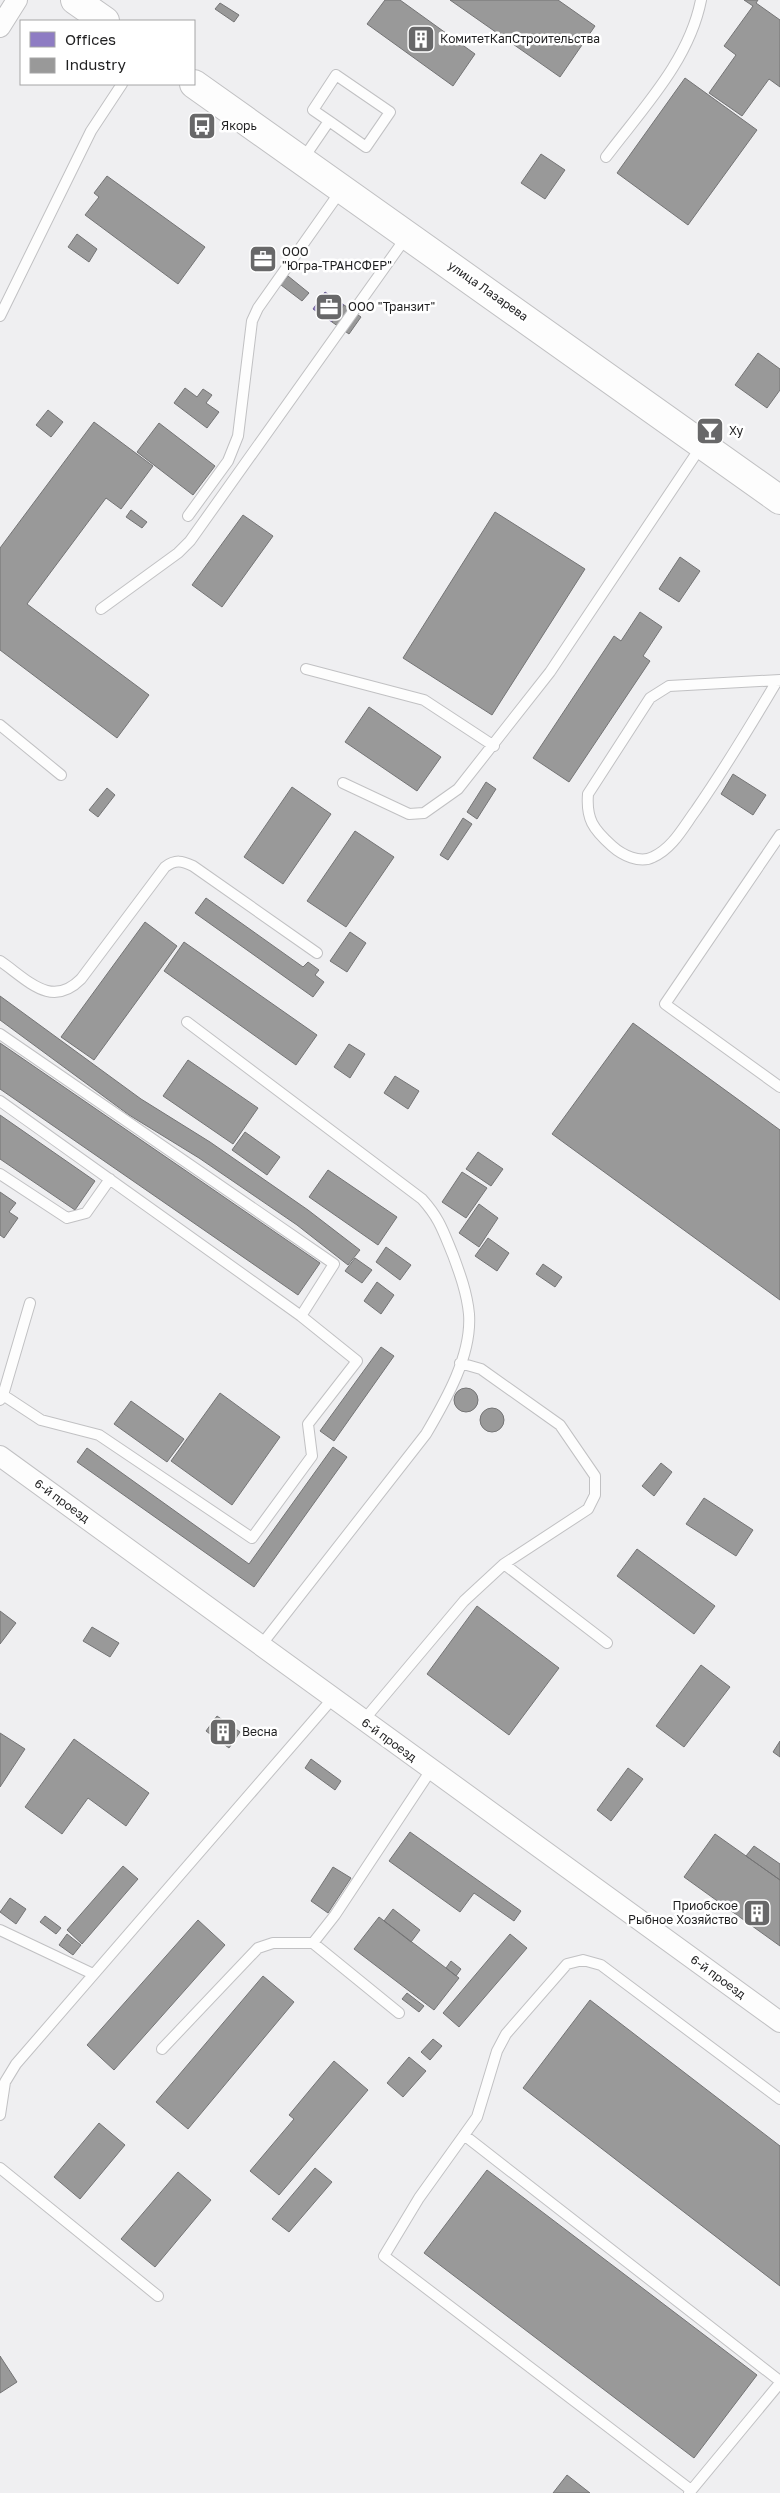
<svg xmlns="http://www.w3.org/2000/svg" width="780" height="2493" font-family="'Golos Text',sans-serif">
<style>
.offices{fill:#8e7cc3;stroke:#6d6092}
.industry{fill:#999;stroke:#747475}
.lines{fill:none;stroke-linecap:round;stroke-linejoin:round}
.service-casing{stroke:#c1c1c3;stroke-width:12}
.minor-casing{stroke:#c1c1c3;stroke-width:22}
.secondary-casing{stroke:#c1c1c3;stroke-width:30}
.service{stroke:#fdfdfd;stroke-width:10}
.minor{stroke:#fdfdfd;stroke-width:20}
.secondary{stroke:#fdfdfd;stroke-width:28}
.labels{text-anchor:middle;stroke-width:5;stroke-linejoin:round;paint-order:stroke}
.poi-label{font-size:12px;fill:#1f1f20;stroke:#fff;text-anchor:start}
.street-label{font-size:12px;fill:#1f1f20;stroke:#fff}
</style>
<rect width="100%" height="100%" fill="#efeff1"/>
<path class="offices" d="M 259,248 L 275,260 L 268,271 L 251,258 Z
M 325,292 L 344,305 L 332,322 L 313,309 Z"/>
<path class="industry" d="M 385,0 L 400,0 L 475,54 L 453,86 L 367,24 Z
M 450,0 L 558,0 L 595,26 L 560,77 Z
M 744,0 L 758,0 L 756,3 L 780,20 L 780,87 L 769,79 L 742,116 L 709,93 L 736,55 L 724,46 L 753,6 Z
M 220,3 L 239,15 L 234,22 L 215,9 Z
M 685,78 L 757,130 L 688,225 L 617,173 Z
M 541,154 L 565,170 L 545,199 L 521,183 Z
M 107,176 L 205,247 L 178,284 L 85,215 L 99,197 L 94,193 Z
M 77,234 L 97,249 L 89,262 L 68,247 Z
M 288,276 L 309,293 L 302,301 L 281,285 Z
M 344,305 L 361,317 L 349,334 L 332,322 Z
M 758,353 L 780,369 L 780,390 L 767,408 L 735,385 Z
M 185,388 L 197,397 L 203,389 L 212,395 L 206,403 L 219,412 L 207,428 L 174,403 Z
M 48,410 L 63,422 L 51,437 L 36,425 Z
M 94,422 L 153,466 L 121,509 L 106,498 L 27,604 L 149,695 L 117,738 L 0,650 L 0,548 Z
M 159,423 L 215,466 L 193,495 L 137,452 Z
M 131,510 L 147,522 L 142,528 L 126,517 Z
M 495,512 L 585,569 L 492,715 L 403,658 Z
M 243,515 L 273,536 L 222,607 L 192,585 Z
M 680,557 L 700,571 L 679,602 L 659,589 Z
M 640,612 L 662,627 L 643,656 L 650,661 L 569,782 L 533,758 L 614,636 L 621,641 Z
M 369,707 L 441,757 L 417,791 L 345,742 Z
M 733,774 L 766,795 L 753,815 L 721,794 Z
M 486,782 L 496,789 L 477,819 L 467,812 Z
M 292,787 L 331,814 L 283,884 L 244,857 Z
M 107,788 L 115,795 L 98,817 L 89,810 Z
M 463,818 L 472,824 L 448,860 L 440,855 Z
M 355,831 L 394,857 L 346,927 L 307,901 Z
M 206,898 L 303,967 L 308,962 L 319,970 L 315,975 L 324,982 L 313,997 L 195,913 Z
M 145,922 L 177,946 L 94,1060 L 61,1037 Z
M 350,932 L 366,943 L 347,972 L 330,961 Z
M 184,942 L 317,1035 L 296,1065 L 164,971 Z
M 0,996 L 141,1099 L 210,1142 L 308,1210 L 360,1250 L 348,1265 L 297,1225 L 199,1158 L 129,1115 L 0,1020 Z
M 633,1023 L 780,1130 L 780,1300 L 552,1134 Z
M 0,1043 L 320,1263 L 298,1295 L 0,1089 Z
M 349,1044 L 365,1054 L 350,1078 L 334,1067 Z
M 188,1060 L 258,1108 L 233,1144 L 163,1096 Z
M 395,1076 L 419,1091 L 408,1109 L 384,1093 Z
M 0,1115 L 95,1181 L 75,1210 L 0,1159 Z
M 245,1132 L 280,1157 L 267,1175 L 232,1150 Z
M 478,1152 L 503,1169 L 491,1186 L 466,1169 Z
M 328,1170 L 397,1217 L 378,1245 L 309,1197 Z
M 462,1172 L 487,1188 L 466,1218 L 442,1202 Z
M 0,1192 L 16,1203 L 9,1212 L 18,1218 L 4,1238 L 0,1235 Z
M 479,1204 L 498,1218 L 479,1247 L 459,1233 Z
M 488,1238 L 509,1253 L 497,1271 L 475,1256 Z
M 386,1247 L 411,1265 L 400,1280 L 376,1262 Z
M 355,1258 L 372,1270 L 362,1283 L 345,1271 Z
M 543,1264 L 562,1277 L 555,1287 L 536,1274 Z
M 377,1282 L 394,1295 L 381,1314 L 364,1301 Z
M 381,1347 L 394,1356 L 334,1441 L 320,1431 Z
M454 1400a12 12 0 1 1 24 0a12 12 0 1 1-24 0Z
M 220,1393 L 280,1437 L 232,1505 L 171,1461 Z
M 131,1401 L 184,1439 L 167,1462 L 114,1424 Z
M480 1420a12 12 0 1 1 24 0a12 12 0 1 1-24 0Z
M 333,1447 L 347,1457 L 254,1587 L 77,1462 L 87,1448 L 249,1564 Z
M 661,1463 L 672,1472 L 654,1496 L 642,1486 Z
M 704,1498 L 753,1530 L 736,1556 L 686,1524 Z
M 637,1549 L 715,1606 L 694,1634 L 617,1576 Z
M 477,1606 L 559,1668 L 509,1735 L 427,1674 Z
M 0,1611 L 16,1623 L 0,1644 Z
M 92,1627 L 119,1643 L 110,1657 L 83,1641 Z
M 701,1665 L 730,1687 L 684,1747 L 656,1726 Z
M 217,1716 L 240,1732 L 229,1748 L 206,1731 Z
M 0,1733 L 25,1749 L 0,1787 Z
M 74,1739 L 149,1793 L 126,1826 L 88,1798 L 62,1834 L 25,1807 Z
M 780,1741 L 780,1757 L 773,1752 Z
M 311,1759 L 341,1781 L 335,1790 L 305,1768 Z
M 628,1768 L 643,1779 L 611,1821 L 597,1810 Z
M 410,1832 L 521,1911 L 514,1921 L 474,1893 L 460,1912 L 389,1861 Z
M 715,1834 L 780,1880 L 780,1946 L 684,1877 Z
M 754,1846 L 780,1864 L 780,1880 L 746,1856 Z
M 123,1866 L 138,1879 L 82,1944 L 67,1930 Z
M 333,1867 L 351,1878 L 328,1913 L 311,1901 Z
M 10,1898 L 26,1909 L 16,1924 L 0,1912 Z
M 393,1909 L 420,1930 L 411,1942 L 384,1921 Z
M 45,1916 L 61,1928 L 56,1934 L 40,1922 Z
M 379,1917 L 459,1978 L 434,2010 L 354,1949 Z
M 198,1920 L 225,1945 L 114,2070 L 87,2045 Z
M 67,1934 L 81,1945 L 73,1955 L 59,1945 Z
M 510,1934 L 527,1948 L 459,2027 L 443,2013 Z
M 451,1961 L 461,1969 L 456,1976 L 446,1968 Z
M 263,1976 L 294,2002 L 188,2129 L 156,2102 Z
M 407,1993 L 424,2006 L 419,2012 L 402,1999 Z
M 590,2000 L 780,2146 L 780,2286 L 523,2088 Z
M 433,2039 L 442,2046 L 430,2060 L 421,2052 Z
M 409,2057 L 426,2071 L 403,2097 L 387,2083 Z
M 334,2061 L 368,2090 L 279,2195 L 250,2171 L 294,2119 L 289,2115 Z
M 99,2123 L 125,2145 L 80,2199 L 54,2177 Z
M 315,2168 L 332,2182 L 289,2232 L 272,2219 Z
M 487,2170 L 757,2375 L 694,2458 L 424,2253 Z
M 178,2172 L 211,2200 L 155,2267 L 121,2239 Z
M 0,2356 L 17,2382 L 0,2393 Z
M 567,2475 L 590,2493 L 553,2493 Z"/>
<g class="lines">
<g class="service-casing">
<path id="service" d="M 606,157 C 642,109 689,61 701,0
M 303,159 L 329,121 L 313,110 L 336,75 L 390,112 L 366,147 L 329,121
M 0,316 L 91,131 L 122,84
M 188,516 L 228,461 L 238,436 L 252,321 L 258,308 L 342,189
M 101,609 L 178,553 L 190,541 L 407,236
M 306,669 L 424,700 L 494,746
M 777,681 C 751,725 725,768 696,810 C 684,826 673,848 653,857 C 640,864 622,855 612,846 C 593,829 586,819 588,794 L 650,698 L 669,686 L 780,680
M 0,725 L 61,775
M 343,783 L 409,814 L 424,813 L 458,789 L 550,672 L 702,445
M 780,835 L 665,1004 L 780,1087
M 0,961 C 28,980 51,1009 81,979 L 165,867 C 176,859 182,861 193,866 L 317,953
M 187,1022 L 422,1199 C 440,1219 443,1231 453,1255 C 460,1274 467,1293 469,1314 C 472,1355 446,1400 426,1434 L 262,1644
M 0,1034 L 334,1264 L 301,1316
M 0,1101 L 301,1316 L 357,1361 L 308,1424 L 312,1456 L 252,1538 L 99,1435 L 41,1420 L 3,1395 L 0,1400
M 0,1174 L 67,1218 L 86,1213 L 110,1179
M 460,1363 L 481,1369 L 560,1425 L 595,1476 L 595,1495 L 588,1509 L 504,1564
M 3,1395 L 30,1303
M 363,1721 L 464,1601 L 504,1564 L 607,1643
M 0,1930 L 93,1974
M 313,1943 L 399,2013
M 162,2049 L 258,1948 L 273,1943 L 313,1943 L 335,1915 L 431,1770
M 0,2115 L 5,2082 L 16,2064 L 333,1698
M 464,2135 L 780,2381
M 0,2168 L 158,2296
M 691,2490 L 384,2256 L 419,2198 L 477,2117 L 497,2051 L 506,2034 L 567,1964 L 583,1960 L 601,1965 L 780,2099
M 689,2493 L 780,2383"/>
</g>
<g class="minor-casing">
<path id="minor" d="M 0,27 L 17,0
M 0,1456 L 780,2022"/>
</g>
<g class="secondary-casing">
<path id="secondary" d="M 75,0 L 105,21
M 194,84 L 780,500"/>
</g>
<use href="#service" class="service"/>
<use href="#minor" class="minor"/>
<use href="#secondary" class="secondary"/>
</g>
<defs>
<g id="building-square" transform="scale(1.4375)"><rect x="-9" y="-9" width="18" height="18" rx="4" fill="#686869" stroke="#fff"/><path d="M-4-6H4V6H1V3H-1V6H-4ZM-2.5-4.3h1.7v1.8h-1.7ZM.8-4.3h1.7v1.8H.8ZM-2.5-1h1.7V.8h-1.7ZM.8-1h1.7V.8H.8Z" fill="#fff"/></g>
<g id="bus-square" transform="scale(1.4375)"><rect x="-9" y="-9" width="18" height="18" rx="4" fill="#686869" stroke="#fff"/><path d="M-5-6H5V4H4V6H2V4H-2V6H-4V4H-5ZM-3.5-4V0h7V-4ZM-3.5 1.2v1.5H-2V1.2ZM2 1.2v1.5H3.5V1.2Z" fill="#fff"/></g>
<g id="office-square" transform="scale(1.4375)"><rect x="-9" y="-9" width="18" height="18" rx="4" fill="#686869" stroke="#fff"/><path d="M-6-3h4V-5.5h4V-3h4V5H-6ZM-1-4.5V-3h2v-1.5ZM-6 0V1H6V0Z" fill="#fff"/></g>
<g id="bar-square" transform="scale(1.4375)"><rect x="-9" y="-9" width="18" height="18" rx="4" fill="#686869" stroke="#fff"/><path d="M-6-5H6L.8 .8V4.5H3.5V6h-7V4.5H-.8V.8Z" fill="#fff"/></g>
</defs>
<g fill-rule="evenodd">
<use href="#building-square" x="421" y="39"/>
<use href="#bus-square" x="202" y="126"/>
<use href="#office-square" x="263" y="259"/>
<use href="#office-square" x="329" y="307"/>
<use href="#bar-square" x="710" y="431"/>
<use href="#building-square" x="223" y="1732"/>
<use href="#building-square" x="757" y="1913"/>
</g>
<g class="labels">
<g class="poi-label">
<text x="440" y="43">КомитетКапСтроительства</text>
<text x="221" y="130">Якорь</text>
<text x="282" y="256">ООО<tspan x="282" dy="14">"Югра-ТРАНСФЕР"</tspan></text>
<text x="348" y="311">ООО "Транзит"</text>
<text x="729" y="435">Xy</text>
<text x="242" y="1736">Весна</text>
<text x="738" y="1910" text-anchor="end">Приобское<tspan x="738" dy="14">Рыбное Хозяйство</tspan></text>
</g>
<g class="street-label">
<text transform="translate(488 291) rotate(35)" y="4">улица Лазарева</text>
<text transform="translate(62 1501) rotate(36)" y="4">6-й проезд</text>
<text transform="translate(389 1740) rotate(36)" y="4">6-й проезд</text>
<text transform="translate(718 1977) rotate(36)" y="4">6-й проезд</text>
</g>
</g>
<rect x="20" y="20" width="175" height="65" fill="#ffffff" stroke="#a5a5a6"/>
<rect x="30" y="32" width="25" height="15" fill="#8e7cc3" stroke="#a5a5a6"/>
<text x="65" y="45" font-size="15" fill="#1f1f20">Offices</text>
<rect x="30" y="58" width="25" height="15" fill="#999999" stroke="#a5a5a6"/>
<text x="65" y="70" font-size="15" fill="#1f1f20">Industry</text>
</svg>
